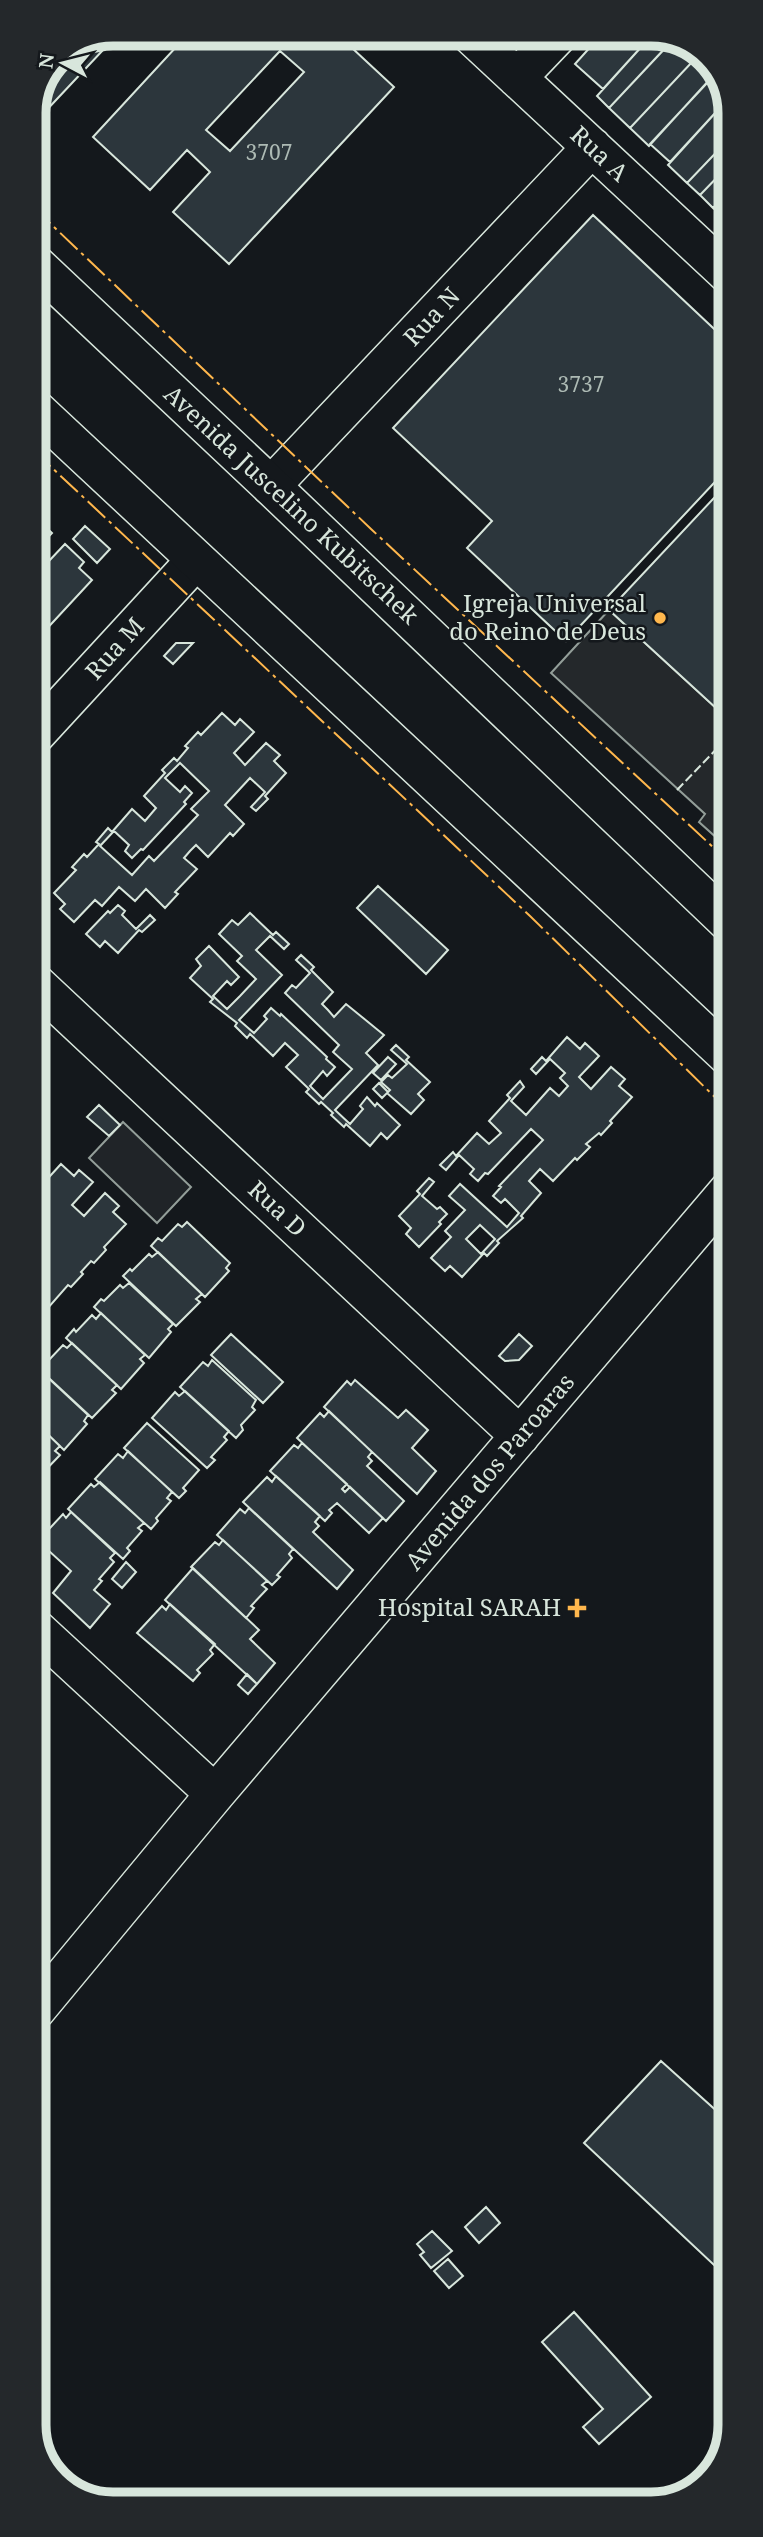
<svg xmlns="http://www.w3.org/2000/svg" width="763" height="2537" font-family="'Noto Serif',serif">
<style>
.green{fill:#202428;stroke:#939e99;stroke-width:2}
.parking{fill:#24282b;stroke:#939e99;stroke-width:2}
.building{fill:#2c363c;stroke:#d8e6dc;stroke-width:2;fill-rule:evenodd}
.lines{fill:none;stroke-linecap:round;stroke-linejoin:round}
.minor-casing{stroke:#d8e6dc;stroke-width:41}
.major-casing{stroke:#d8e6dc;stroke-width:41}
.minor{stroke:#14181c;stroke-width:38}
.major{stroke:#14181c;stroke-width:38}
.fence{stroke:#d8e6dc;stroke-width:2;stroke-dasharray:9 3.5;stroke-linecap:butt}
.power{stroke:#ffb74d;stroke-width:2;stroke-dasharray:24 5 3.5 5;stroke-linecap:butt}
.poi-dot{fill:#ffb74d;stroke:#14181c;stroke-width:2.5}
.labels{text-anchor:middle;stroke-width:5;stroke-linejoin:round;paint-order:stroke}
.number-label{font-size:21px;fill:#adbab4}
.street-label{font-size:24px;fill:#d8e6dc;stroke:#14181c}
.poi-label{font-size:24px;fill:#d8e6dc;stroke:#14181c;text-anchor:end}
.rim{fill:none;stroke:#d8e6dc;stroke-width:9}
</style>
<rect width="100%" height="100%" fill="#14181c"/>
<path class="green" d="M 123,1122 L 191,1187 L 157,1223 L 89,1158 Z"/>
<path class="parking" d="M 609,610 L 729,720 L 729,849 L 699,822 L 705,814 L 551,673 Z"/>
<path class="building" d="M 113,33 L 119,33 L 41,116 L 34,110 L 57,56 Z
M 189,33 L 310,33 L 326,48 L 338,35 L 394,87 L 229,264 L 173,212 L 210,172 L 187,150 L 150,190 L 93,137 ZM 280,51 L 304,72 L 230,151 L 206,130 Z
M 602,34 L 653,34 L 603,89 L 575,64 Z
M 653,34 L 657,34 L 668,45 L 609,108 L 597,96 Z
M 675,40 L 692,48 L 686,55 L 673,43 Z
M 672,41 L 693,61 L 630,128 L 609,108 Z
M 692,48 L 703,53 L 706,58 L 698,66 L 686,55 Z
M 706,58 L 715,73 L 711,78 L 706,73 L 709,70 L 701,62 Z
M 693,61 L 711,78 L 649,146 L 630,128 Z
M 708,82 L 727,100 L 670,162 L 650,144 Z
M 727,100 L 728,140 L 687,183 L 668,165 Z
M 728,140 L 728,166 L 700,195 L 687,183 Z
M 728,166 L 728,192 L 713,208 L 700,195 Z
M 728,192 L 728,221 L 713,208 Z
M 593,215 L 728,342 L 728,468 L 566,641 L 467,548 L 492,521 L 393,428 Z
M 728,483 L 729,720 L 609,610 Z
M 34,516 L 52,533 L 36,550 L 48,562 L 65,544 L 84,562 L 79,568 L 92,580 L 41,635 L 34,628 Z
M 85,526 L 110,549 L 97,563 L 73,539 Z
M 176,643 L 193,643 L 173,664 L 164,656 Z
M 222,713 L 235,725 L 240,719 L 254,732 L 234,753 L 245,765 L 266,743 L 280,755 L 274,761 L 286,773 L 265,796 L 268,799 L 256,811 L 251,807 L 265,792 L 250,778 L 225,805 L 244,824 L 233,836 L 230,833 L 208,857 L 196,845 L 190,851 L 184,858 L 197,869 L 175,892 L 178,894 L 165,908 L 146,889 L 135,901 L 119,887 L 102,906 L 95,900 L 74,922 L 60,909 L 65,904 L 54,893 L 76,870 L 72,867 L 84,854 L 87,857 L 99,844 L 96,842 L 108,828 L 112,832 L 132,809 L 145,821 L 156,808 L 144,796 L 165,773 L 162,770 L 174,758 L 177,761 L 188,748 L 185,746 L 198,732 L 201,735 ZM 180,763 L 209,791 L 191,809 L 198,815 L 154,861 L 149,856 L 132,875 L 100,846 L 114,831 L 129,845 L 125,851 L 132,858 L 141,849 L 143,850 L 186,804 L 184,802 L 192,793 L 185,786 L 180,792 L 165,778 Z
M 378,886 L 448,950 L 426,974 L 357,908 Z
M 118,905 L 125,911 L 122,915 L 136,929 L 150,915 L 155,920 L 142,932 L 139,930 L 118,953 L 105,941 L 100,947 L 86,934 L 108,911 L 110,913 Z
M 250,913 L 273,935 L 276,932 L 289,944 L 284,949 L 270,936 L 256,950 L 282,975 L 239,1020 L 254,1033 L 267,1019 L 264,1016 L 271,1008 L 280,1016 L 281,1014 L 327,1057 L 326,1059 L 335,1067 L 327,1076 L 323,1071 L 310,1086 L 323,1099 L 352,1069 L 333,1052 L 339,1045 L 285,993 L 292,985 L 296,988 L 310,973 L 296,960 L 301,955 L 314,967 L 311,970 L 333,992 L 322,1004 L 328,1010 L 334,1017 L 346,1004 L 384,1035 L 366,1053 L 378,1065 L 335,1110 L 350,1124 L 363,1109 L 360,1106 L 367,1097 L 375,1106 L 377,1103 L 400,1125 L 387,1139 L 381,1133 L 370,1146 L 346,1124 L 344,1127 L 331,1115 L 333,1113 L 321,1102 L 319,1104 L 306,1092 L 309,1089 L 286,1067 L 298,1055 L 285,1043 L 273,1056 L 250,1034 L 247,1038 L 235,1026 L 237,1023 L 210,1002 L 213,999 L 190,978 L 201,966 L 196,959 L 209,946 L 239,977 L 231,985 L 227,981 L 213,996 L 227,1009 L 240,996 L 256,979 L 237,961 L 242,956 L 219,934 L 232,920 L 238,925 Z
M 567,1037 L 580,1049 L 585,1043 L 599,1056 L 579,1077 L 591,1089 L 611,1067 L 625,1079 L 619,1086 L 632,1097 L 610,1121 L 612,1123 L 601,1135 L 599,1133 L 586,1144 L 590,1147 L 577,1160 L 575,1158 L 553,1181 L 540,1169 L 529,1181 L 541,1193 L 521,1216 L 523,1218 L 497,1241 L 499,1243 L 487,1256 L 484,1253 L 462,1277 L 450,1266 L 445,1271 L 431,1258 L 451,1237 L 445,1231 L 465,1210 L 449,1196 L 460,1184 L 507,1227 L 519,1213 L 505,1199 L 501,1203 L 493,1196 L 501,1187 L 499,1186 L 543,1140 L 531,1129 L 488,1174 L 485,1173 L 478,1181 L 470,1174 L 474,1169 L 459,1155 L 446,1170 L 440,1165 L 453,1152 L 456,1156 L 477,1133 L 489,1144 L 501,1133 L 489,1121 L 510,1098 L 507,1095 L 520,1081 L 524,1087 L 511,1101 L 526,1115 L 550,1088 L 559,1096 L 568,1086 L 560,1078 L 565,1073 L 550,1059 L 536,1074 L 531,1069 L 542,1057 L 546,1061 ZM 480,1225 L 495,1239 L 481,1254 L 466,1239 Z
M 396,1045 L 409,1057 L 406,1060 L 430,1082 L 418,1094 L 424,1100 L 411,1114 L 387,1093 L 382,1098 L 373,1089 L 379,1083 L 388,1092 L 390,1090 L 381,1082 L 388,1075 L 392,1078 L 407,1064 L 391,1050 Z
M 388,1057 L 396,1064 L 381,1080 L 373,1073 Z
M 99,1105 L 120,1125 L 109,1136 L 87,1117 Z
M 61,1164 L 74,1176 L 79,1170 L 93,1182 L 72,1205 L 84,1216 L 105,1193 L 119,1206 L 113,1212 L 126,1224 L 104,1247 L 106,1250 L 94,1263 L 91,1261 L 81,1272 L 83,1274 L 71,1287 L 68,1285 L 48,1308 L 34,1297 L 34,1225 L 43,1215 L 34,1206 L 34,1187 L 37,1184 L 40,1187 Z
M 429,1178 L 434,1182 L 422,1196 L 437,1209 L 440,1207 L 447,1214 L 439,1222 L 441,1224 L 419,1247 L 406,1234 L 411,1228 L 399,1216 L 420,1194 L 417,1191 Z
M 187,1222 L 230,1263 L 226,1268 L 229,1271 L 205,1297 L 151,1246 L 158,1238 L 162,1241 L 178,1224 L 182,1227 Z
M 158,1252 L 202,1294 L 196,1299 L 200,1302 L 176,1326 L 123,1276 L 130,1269 L 132,1271 L 149,1254 L 152,1257 Z
M 129,1283 L 173,1324 L 168,1329 L 171,1332 L 149,1358 L 94,1307 L 101,1299 L 104,1301 L 120,1285 L 123,1288 Z
M 101,1313 L 145,1355 L 140,1359 L 144,1363 L 121,1389 L 66,1338 L 74,1329 L 76,1332 L 92,1315 L 96,1319 Z
M 231,1334 L 283,1382 L 263,1403 L 211,1355 Z
M 519,1334 L 532,1346 L 519,1360 L 505,1361 L 499,1356 Z
M 72,1343 L 117,1385 L 112,1390 L 116,1393 L 92,1418 L 37,1367 L 45,1358 L 48,1361 L 63,1345 L 67,1348 Z
M 212,1360 L 256,1400 L 252,1407 L 255,1410 L 241,1425 L 243,1430 L 236,1438 L 180,1387 L 203,1362 L 208,1366 Z
M 44,1374 L 88,1415 L 84,1421 L 87,1424 L 64,1450 L 34,1421 L 34,1377 L 39,1379 Z
M 355,1380 L 398,1418 L 406,1410 L 428,1430 L 412,1448 L 436,1471 L 417,1494 L 324,1407 L 347,1381 L 351,1385 Z
M 185,1391 L 229,1431 L 224,1437 L 227,1440 L 211,1457 L 215,1460 L 207,1468 L 152,1418 L 175,1392 L 179,1396 Z
M 329,1411 L 372,1452 L 368,1457 L 372,1461 L 367,1466 L 404,1501 L 386,1521 L 297,1438 L 320,1413 L 324,1417 Z
M 34,1421 L 60,1446 L 55,1451 L 60,1455 L 35,1481 Z
M 147,1423 L 199,1470 L 183,1488 L 186,1491 L 179,1498 L 124,1448 Z
M 302,1443 L 347,1484 L 342,1489 L 345,1492 L 350,1487 L 383,1518 L 369,1533 L 337,1503 L 329,1510 L 332,1513 L 325,1521 L 270,1471 L 294,1445 L 298,1448 Z
M 128,1451 L 172,1492 L 167,1498 L 171,1501 L 156,1518 L 158,1521 L 151,1529 L 95,1479 L 118,1454 L 123,1458 Z
M 276,1476 L 320,1516 L 315,1522 L 319,1526 L 313,1532 L 353,1570 L 337,1589 L 243,1502 L 267,1477 L 272,1482 Z
M 100,1482 L 144,1523 L 138,1528 L 142,1531 L 127,1548 L 130,1551 L 123,1559 L 68,1509 L 91,1484 L 94,1487 Z
M 249,1508 L 293,1549 L 289,1554 L 292,1558 L 277,1575 L 280,1577 L 272,1585 L 217,1535 L 240,1509 L 245,1513 Z
M 71,1512 L 115,1553 L 110,1558 L 114,1562 L 99,1579 L 102,1581 L 94,1590 L 110,1604 L 90,1628 L 53,1593 L 71,1571 L 38,1541 L 63,1514 L 66,1518 Z
M 223,1540 L 267,1581 L 262,1585 L 267,1589 L 251,1606 L 254,1608 L 246,1618 L 191,1567 L 215,1542 L 219,1545 Z
M 126,1562 L 136,1572 L 122,1588 L 112,1579 Z
M 193,1568 L 259,1630 L 250,1639 L 275,1663 L 257,1684 L 165,1600 Z
M 170,1604 L 215,1644 L 210,1650 L 213,1654 L 197,1670 L 200,1673 L 193,1681 L 137,1633 L 162,1606 L 166,1610 Z
M 247,1674 L 257,1684 L 248,1694 L 238,1685 Z
M 661,2061 L 730,2123 L 730,2280 L 584,2143 Z
M 486,2207 L 500,2223 L 479,2243 L 465,2227 Z
M 432,2231 L 452,2251 L 431,2268 L 420,2255 L 424,2252 L 417,2244 Z
M 448,2259 L 463,2276 L 449,2288 L 434,2271 Z
M 574,2312 L 651,2397 L 599,2444 L 583,2427 L 603,2409 L 542,2342 Z"/>
<g class="lines">
<g class="minor-casing">
<path id="minor" d="M 470,34 L 728,274
M 517,78 L 559,34
M 271,486 L 592,147
M 34,736 L 196,560
M 34,982 L 520,1436
M 34,1627 L 215,1794
M 35,2011 L 215,1794 L 729,1190"/>
</g>
<g class="major-casing">
<path id="major" d="M 33,262 L 271,486 L 729,923
M 33,407 L 729,1057"/>
</g>
<use href="#minor" class="minor"/>
<use href="#major" class="major"/>
<path class="fence" d="M 677,790 L 729,736"/>
<path class="power" d="M 33,207 L 371,529 L 729,862
M 33,450 L 530,916 L 729,1111"/>
</g>
<g class="poi-dot">
<circle cx="660" cy="618" r="7"/>
<path d="M573.5 1597.5h7v7h7v7h-7v7h-7v-7h-7v-7h7z"/>
</g>
<g class="labels">
<g class="number-label">
<text x="269" y="160">3707</text>
<text x="581" y="392">3737</text>
</g>
<g class="street-label">
<text transform="translate(599 154) rotate(43)" y="8">Rua A</text>
<text transform="translate(432 317) rotate(-47)" y="8">Rua N</text>
<text transform="translate(291 505) rotate(43)" y="8">Avenida Juscelino Kubitschek</text>
<text transform="translate(115 649) rotate(-48)" y="8">Rua M</text>
<text transform="translate(277 1209) rotate(43)" y="8">Rua D</text>
<text transform="translate(490 1472) rotate(-50)" y="8">Avenida dos Paroaras</text>
</g>
<g class="poi-label">
<text x="646" y="612">Igreja Universal<tspan x="646" dy="28">do Reino de Deus</tspan></text>
<text x="561" y="1616">Hospital SARAH</text>
</g>
</g>
<path d="M0 0H763V2537H0ZM113 46H651A67 67 0 0 1 718 113V2425A67 67 0 0 1 651 2492H113A67 67 0 0 1 46 2425V113A67 67 0 0 1 113 46Z" fill="#24282b" fill-rule="evenodd"/>
<path class="rim" d="M113 46H651A67 67 0 0 1 718 113V2425A67 67 0 0 1 651 2492H113A67 67 0 0 1 46 2425V113A67 67 0 0 1 113 46Z"/>
<g transform="translate(63 63) rotate(277)" stroke="#14181c" stroke-width="5" paint-order="stroke">
<path d="M0-5L12 26L0 18L-12 26Z" fill="#d8e6dc"/>
<text y="-10" font-size="19" font-weight="bold" text-anchor="middle" fill="#d8e6dc">N</text>
</g>
</svg>
